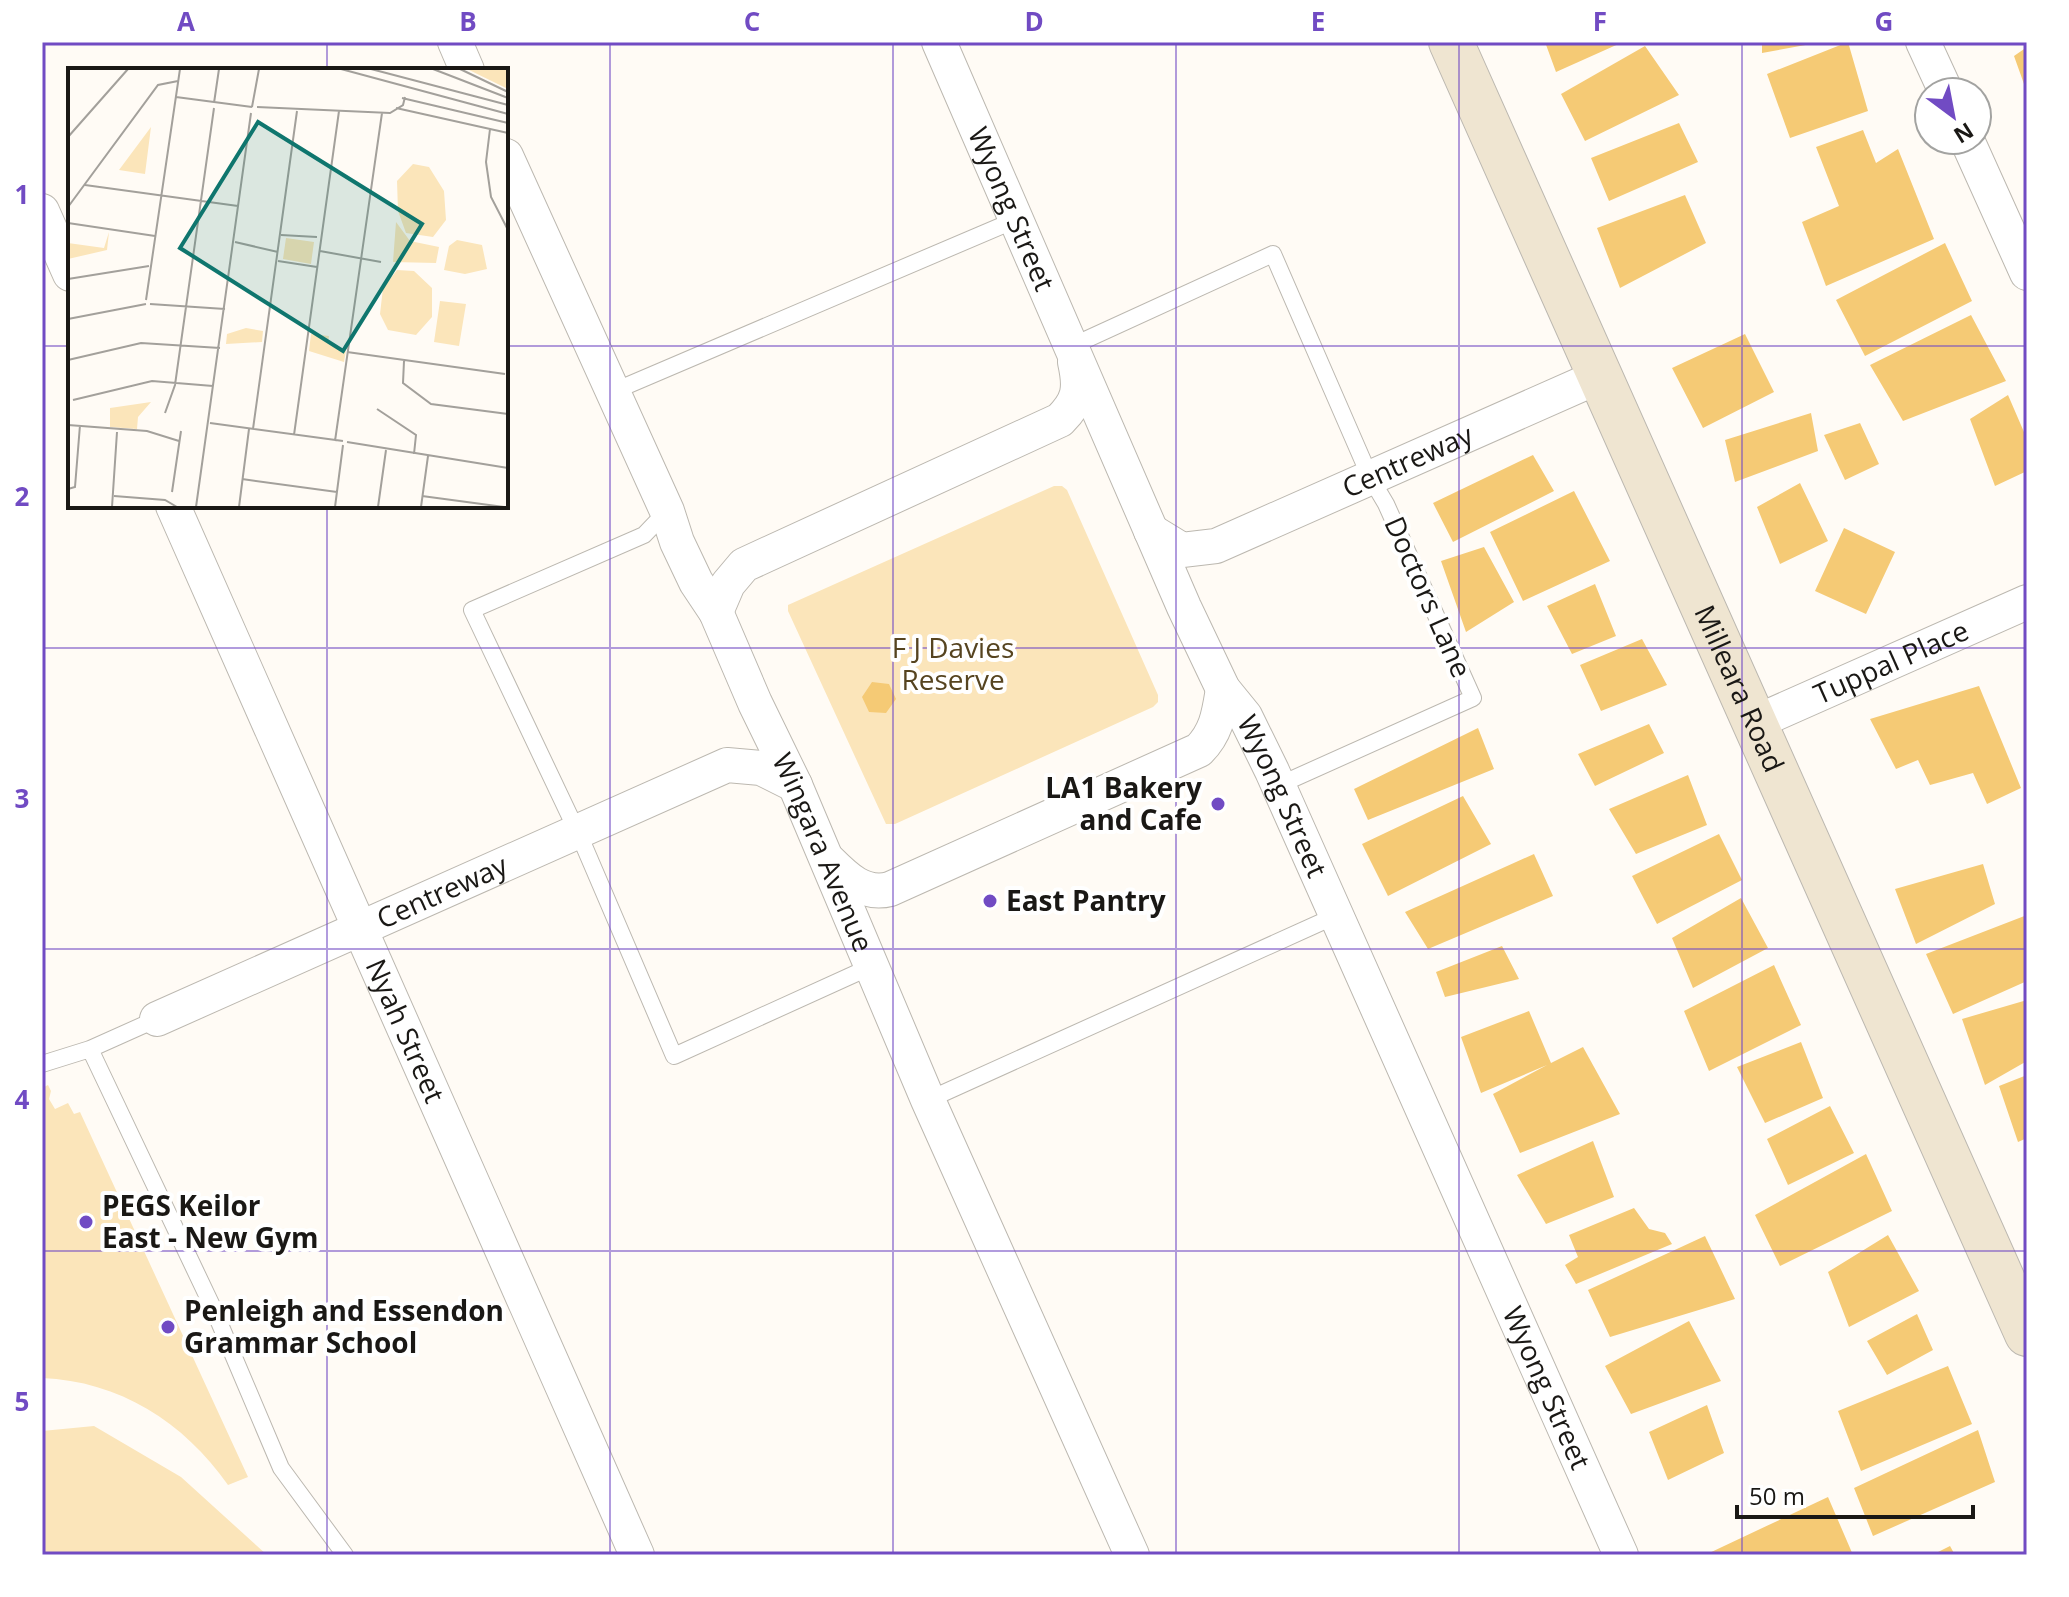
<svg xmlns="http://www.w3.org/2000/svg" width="2069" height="1597" font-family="'Open Sans',sans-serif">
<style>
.green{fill:#fbe5ba}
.building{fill:#f5ca75}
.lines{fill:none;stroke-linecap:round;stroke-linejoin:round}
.lane-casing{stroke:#bcb8b0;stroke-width:18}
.street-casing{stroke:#bcb8b0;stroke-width:36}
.secondary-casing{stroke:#bcb8b0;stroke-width:46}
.lane{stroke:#fff;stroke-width:16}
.street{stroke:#fff;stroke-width:34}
.secondary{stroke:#efe5d1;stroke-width:44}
.grid{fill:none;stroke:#714bc3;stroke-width:2;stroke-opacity:0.55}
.poi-dot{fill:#714bc3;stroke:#fff;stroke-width:3}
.labels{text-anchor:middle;stroke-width:8;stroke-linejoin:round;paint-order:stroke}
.street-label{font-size:28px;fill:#1a1815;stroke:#fff}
.park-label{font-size:28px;fill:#564420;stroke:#fff}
.poi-label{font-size:28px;font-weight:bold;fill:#1a1815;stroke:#fff;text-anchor:start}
.inset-road{fill:none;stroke:#a3a09b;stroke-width:2}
.view{fill:#0f766e;fill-opacity:0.15;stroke:#0f766e;stroke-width:4}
.inset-edge{fill:none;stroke:#1a1815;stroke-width:4}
.neatline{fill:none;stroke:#714bc3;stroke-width:3}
.grid-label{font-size:26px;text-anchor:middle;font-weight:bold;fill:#714bc3}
</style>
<rect width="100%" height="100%" fill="#fffbf5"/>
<path class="green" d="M 1054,486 L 1062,486 L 1067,490 L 1158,695 L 1158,702 L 1153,707 L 895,824 L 886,824 L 788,611 L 788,605 Z
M 48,1085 L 51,1091 L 49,1099 L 55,1109 L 68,1103 L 74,1114 L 80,1112 L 248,1477 L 228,1485 C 184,1422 119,1381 42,1378 L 42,1088 Z
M 94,1426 L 181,1477 L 267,1555 L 42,1555 L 42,1431 Z"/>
<path class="building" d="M 1545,42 L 1623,42 L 1556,72 Z
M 1762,42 L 1811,42 L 1811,44 L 1762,53 Z
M 1848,42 L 1868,111 L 1790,138 L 1767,74 Z
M 1645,46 L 1679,95 L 1585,141 L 1561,94 Z
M 2027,47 L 2027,83 L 2024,84 L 2014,56 Z
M 1679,123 L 1698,162 L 1609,201 L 1591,158 Z
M 1863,130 L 1876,163 L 1898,149 L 1934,239 L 1826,286 L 1802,222 L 1839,206 L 1816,147 Z
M 1685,195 L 1706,243 L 1620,288 L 1597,228 Z
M 1945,243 L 1972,301 L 1865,356 L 1836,300 Z
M 1971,315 L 2006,381 L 1903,421 L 1870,365 Z
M 1745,334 L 1774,392 L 1703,428 L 1672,368 Z
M 2008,395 L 2027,439 L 2027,471 L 1995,486 L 1970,419 Z
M 1811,413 L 1818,451 L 1735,482 L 1725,440 Z
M 1860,423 L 1879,464 L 1845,480 L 1824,435 Z
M 1533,455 L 1554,491 L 1453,542 L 1433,503 Z
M 1800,483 L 1828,541 L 1780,564 L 1757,507 Z
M 1574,491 L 1610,561 L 1523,601 L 1490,532 Z
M 1844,528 L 1895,552 L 1866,614 L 1815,591 Z
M 1484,547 L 1514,602 L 1466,632 L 1441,561 Z
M 1595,584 L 1616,636 L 1572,654 L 1547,606 Z
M 1642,639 L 1667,685 L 1601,711 L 1580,665 Z
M 872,682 L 889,684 L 896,699 L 886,713 L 869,712 L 862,697 Z
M 1979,686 L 2021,788 L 1987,804 L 1973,773 L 1930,785 L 1918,760 L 1896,769 L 1870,719 Z
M 1649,724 L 1664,753 L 1595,786 L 1578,754 Z
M 1478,728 L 1494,769 L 1368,820 L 1354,789 Z
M 1688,775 L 1707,825 L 1636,854 L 1609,809 Z
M 1463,796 L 1491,844 L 1388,896 L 1362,844 Z
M 1719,834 L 1742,880 L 1657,924 L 1632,876 Z
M 1534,854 L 1553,896 L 1428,949 L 1405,912 Z
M 1983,864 L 1995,904 L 1916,944 L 1895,889 Z
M 1741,898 L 1768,948 L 1693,988 L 1672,938 Z
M 2027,915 L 2027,981 L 1953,1014 L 1926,954 Z
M 1502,946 L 1519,979 L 1445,997 L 1436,972 Z
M 1774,965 L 1801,1025 L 1709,1071 L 1684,1011 Z
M 2027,1000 L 2027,1061 L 1985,1085 L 1962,1019 Z
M 1529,1011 L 1551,1063 L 1583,1047 L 1620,1114 L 1520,1153 L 1493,1094 L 1547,1065 L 1481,1093 L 1461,1037 Z
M 1801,1042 L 1823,1098 L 1765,1123 L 1737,1067 Z
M 2027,1075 L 2027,1138 L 2018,1142 L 1999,1086 Z
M 1830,1106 L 1854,1153 L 1788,1185 L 1767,1139 Z
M 1593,1141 L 1614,1197 L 1546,1224 L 1517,1175 Z
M 1866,1154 L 1892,1211 L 1780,1266 L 1755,1215 Z
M 1634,1208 L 1649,1229 L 1665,1233 L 1672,1244 L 1576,1284 L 1565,1265 L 1578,1257 L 1569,1235 Z
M 1888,1235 L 1919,1291 L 1849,1327 L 1828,1272 Z
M 1705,1236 L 1735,1299 L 1610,1337 L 1588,1290 Z
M 1917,1314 L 1933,1350 L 1887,1375 L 1867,1341 Z
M 1689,1321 L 1721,1381 L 1631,1414 L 1605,1366 Z
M 1948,1366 L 1972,1424 L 1861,1471 L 1838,1411 Z
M 1707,1405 L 1724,1453 L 1668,1480 L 1649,1432 Z
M 1978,1430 L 1995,1482 L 1873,1536 L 1854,1488 Z
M 1828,1497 L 1853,1555 L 1705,1555 Z
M 1950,1546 L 1955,1555 L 1932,1555 Z"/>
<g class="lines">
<g class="lane-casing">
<path id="lane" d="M 1072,346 L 1273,254 L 1370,477 L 1386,504 L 1473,698 L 1277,786
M 612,392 L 1015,220
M 667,511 L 644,535 L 472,610 L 584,846 L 674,1056 L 870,967
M 90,1049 L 214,1310 L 281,1468 L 345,1555
M 42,1064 L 90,1049 L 157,1019
M 928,1100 L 1335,916"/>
</g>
<g class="street-casing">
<g id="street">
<path d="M 455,42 L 467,70"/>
<path id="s1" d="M 939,42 L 1184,607 L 1223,689 L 1245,716 L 1272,771 L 1621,1555"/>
<path d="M 1923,42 L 1946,92"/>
<path d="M 1967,140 L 2027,273"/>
<path id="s2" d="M 506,156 L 667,511 L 677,542 L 696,582 L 716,612 L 755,703 L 795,785 L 928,1100 L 1132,1555"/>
<path d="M 42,211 L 70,274"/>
<path id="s3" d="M 173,506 L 637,1555"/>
<path id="s4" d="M 1151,531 L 1182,550 L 1216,546 L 1600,376"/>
<path d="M 716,612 L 728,584 L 744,565 L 1060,420 C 1079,401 1081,389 1075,362"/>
<path id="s5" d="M 1754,723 L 2027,602"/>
<path d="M 829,861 C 846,878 864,896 890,889 L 1199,750 C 1217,732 1219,713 1223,689"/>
<path id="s6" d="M 157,1019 L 727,765 L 761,768 L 795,785"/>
</g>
</g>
<g class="secondary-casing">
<g id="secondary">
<path id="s7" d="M 1451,42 L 2027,1334"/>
</g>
</g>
<use href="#lane" class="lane"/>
<use href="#street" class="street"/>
<use href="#secondary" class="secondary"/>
</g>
<path class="grid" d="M 327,42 L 327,70M 610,42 L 610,1555M 893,42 L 893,1555M 1176,42 L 1176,1555M 1459,42 L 1459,1555M 1742,42 L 1742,1555M 42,346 L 70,346M 506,346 L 2027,346M 327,506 L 327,1555M 42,648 L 2027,648M 42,949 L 2027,949M 42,1251 L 2027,1251"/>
<g class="poi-dot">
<circle cx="1218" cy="804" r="8"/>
<circle cx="990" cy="901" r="8"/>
<circle cx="86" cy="1222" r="8"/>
<circle cx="168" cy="1327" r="8"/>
</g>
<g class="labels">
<g class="street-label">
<text dy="10" stroke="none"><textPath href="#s1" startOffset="182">Wyong Street</textPath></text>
<text dy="10" stroke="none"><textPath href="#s4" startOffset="280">Centreway</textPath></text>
<text transform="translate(1428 597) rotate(66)" y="10">Doctors Lane</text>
<text dy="10" stroke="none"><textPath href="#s5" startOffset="150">Tuppal Place</textPath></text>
<text dy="10" stroke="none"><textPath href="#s7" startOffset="708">Milleara Road</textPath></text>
<text dy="10" stroke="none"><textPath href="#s1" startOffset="830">Wyong Street</textPath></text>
<text dy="10" stroke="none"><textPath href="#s2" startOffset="766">Wingara Avenue</textPath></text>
<text dy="10" stroke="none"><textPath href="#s6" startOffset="312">Centreway</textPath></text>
<text dy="10" stroke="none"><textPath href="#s3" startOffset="574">Nyah Street</textPath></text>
<text dy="10" stroke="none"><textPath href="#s1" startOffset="1478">Wyong Street</textPath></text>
</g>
<g class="park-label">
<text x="953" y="658">F J Davies<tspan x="953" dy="32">Reserve</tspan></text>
</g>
<g class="poi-label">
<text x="1202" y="798" text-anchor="end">LA1 Bakery<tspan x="1202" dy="32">and Cafe</tspan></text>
<text x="1006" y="911">East Pantry</text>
<text x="102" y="1216">PEGS Keilor<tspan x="102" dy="32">East - New Gym</tspan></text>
<text x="184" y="1321">Penleigh and Essendon<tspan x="184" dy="32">Grammar School</tspan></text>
</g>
</g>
<g transform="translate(68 68)">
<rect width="440" height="440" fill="#fffbf5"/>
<path d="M 399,1 L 440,1 L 440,21 ZM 83,59 L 77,106 L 51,102 ZM 345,96 L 361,99 L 376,123 L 378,152 L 365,169 L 338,165 L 330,143 L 329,113 ZM 328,154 L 342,173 L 371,179 L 368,195 L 325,194 ZM 41,164 L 39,182 L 0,191 L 0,175 L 36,180 ZM 218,170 L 246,174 L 243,196 L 215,191 ZM 389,172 L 414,177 L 419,201 L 397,206 L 376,202 L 381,178 ZM 329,202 L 346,203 L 364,220 L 364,249 L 348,267 L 320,262 L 312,246 L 315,220 ZM 372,233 L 398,236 L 391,278 L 366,274 ZM 178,260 L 195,263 L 194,274 L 158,276 L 159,266 ZM 243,266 L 261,268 L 260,275 L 278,282 L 276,294 L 241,283 ZM 83,334 L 70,349 L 69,361 L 42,359 L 42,340 Z" fill="#fbe5ba"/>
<path class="inset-road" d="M 273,1 L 440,46M 303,1 L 440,37M 365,1 L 440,30M 392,1 L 440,24M 108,29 L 184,39M 334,30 L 440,55M 146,35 L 151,1M 184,39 L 191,1M 189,39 L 322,45 L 335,37 L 337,29M 328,40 L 440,65M 422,61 L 418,94 L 423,129 L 440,162M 0,69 L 60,1M 17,117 L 170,138M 0,139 L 90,17 L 110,13M 0,155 L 87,168M 213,167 L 249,169M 167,174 L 210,184M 252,183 L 313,194M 210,193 L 249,199M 0,211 L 81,198M 78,232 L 112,1M 82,236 L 157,241M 0,251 L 78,236M 279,284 L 437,306M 0,292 L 73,275 L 152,280M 336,293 L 335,315 L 363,336 L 440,346M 5,332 L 84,313 L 145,318M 309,341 L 348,367 L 346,386M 97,345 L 107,317 L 146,40M 440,346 L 440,279M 142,355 L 275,373M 0,357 L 79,363 L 111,373M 185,361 L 229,43M 226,367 L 271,43M 267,373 L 314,45M 279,374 L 440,400M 174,411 L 269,424M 0,421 L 7,419 L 12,357M 104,424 L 113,363M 46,428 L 97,432 L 109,439M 354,428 L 436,439M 44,439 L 49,364M 128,439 L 183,45M 171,439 L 181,361M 267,439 L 275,377M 310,439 L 318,382M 353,439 L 360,388"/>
<path class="view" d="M 190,54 L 354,156 L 275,283 L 112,180 Z"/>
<rect width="440" height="440" class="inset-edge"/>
</g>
<rect width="2069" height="1597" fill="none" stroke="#ffffff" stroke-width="88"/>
<g transform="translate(1953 116) rotate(148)"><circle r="38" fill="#ffffff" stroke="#a3a3a1" stroke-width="2"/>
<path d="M0-6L14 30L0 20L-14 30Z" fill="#714bc3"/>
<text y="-12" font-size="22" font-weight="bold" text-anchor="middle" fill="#1a1815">N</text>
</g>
<path d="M1737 1505v12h236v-12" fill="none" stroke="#1a1815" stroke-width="4"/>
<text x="1749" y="1505" font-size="24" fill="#1a1815" stroke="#ffffff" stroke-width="6" paint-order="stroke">50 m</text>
<rect x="44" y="44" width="1981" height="1509" class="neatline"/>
<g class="grid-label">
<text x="186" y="31">A</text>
<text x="468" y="31">B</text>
<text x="752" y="31">C</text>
<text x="1034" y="31">D</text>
<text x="1318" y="31">E</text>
<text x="1600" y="31">F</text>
<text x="1884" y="31">G</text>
<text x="22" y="204">1</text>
<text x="22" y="506">2</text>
<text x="22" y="808">3</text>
<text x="22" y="1109">4</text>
<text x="22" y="1411">5</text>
</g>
</svg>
